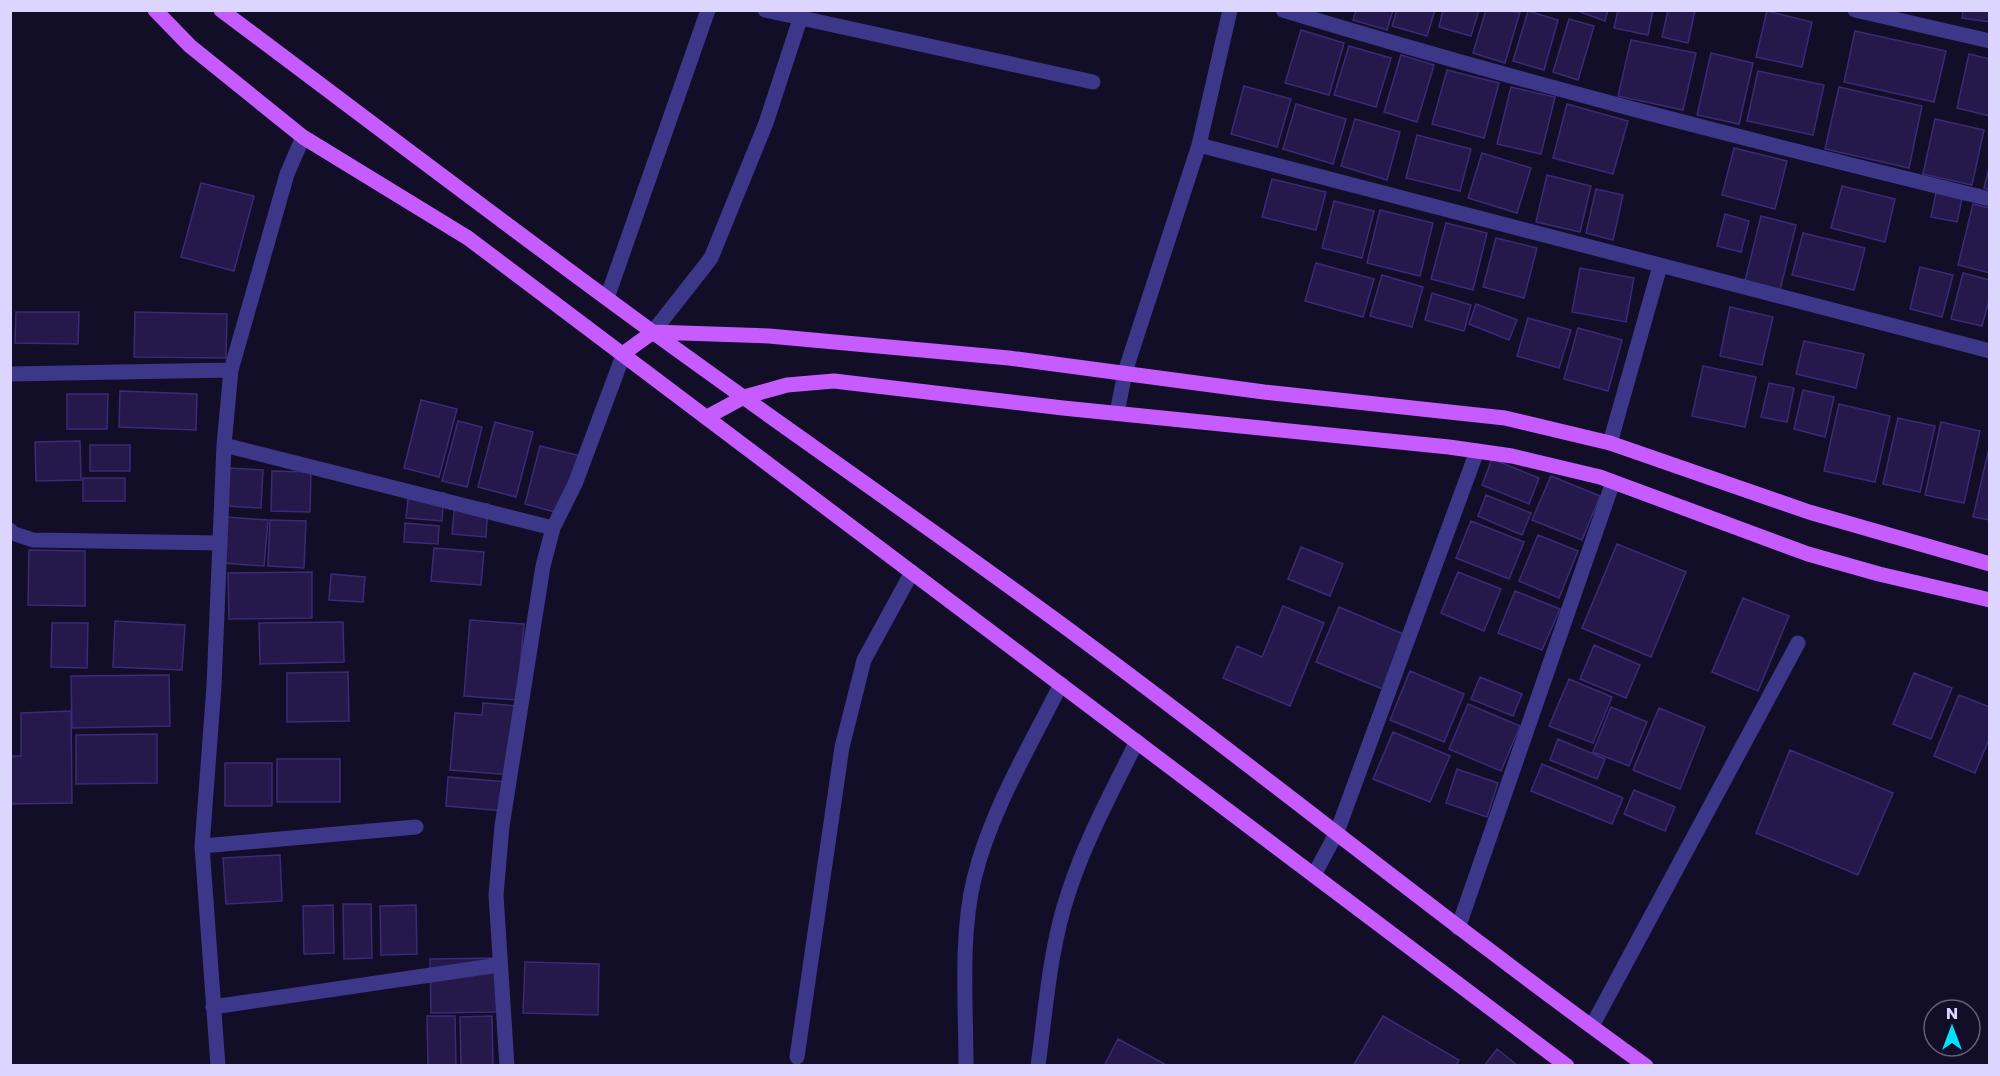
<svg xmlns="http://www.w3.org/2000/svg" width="2000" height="1076" font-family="Poppins,sans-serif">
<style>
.building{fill:#24194a;stroke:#3b2a77;stroke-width:1.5}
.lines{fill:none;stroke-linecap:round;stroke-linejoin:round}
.minor{stroke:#3c3789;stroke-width:15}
.major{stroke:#c65cff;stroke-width:15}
</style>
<rect width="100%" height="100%" fill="#130e28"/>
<path class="building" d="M 1356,10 L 1393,10 L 1387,30 L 1353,20 Z
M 1397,10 L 1435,10 L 1427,36 L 1392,26 Z
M 1443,10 L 1479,10 L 1471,36 L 1439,27 Z
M 1486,10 L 1520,12 L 1505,63 L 1473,53 Z
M 1575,10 L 1608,10 L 1605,21 Z
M 1618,10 L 1653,10 L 1648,35 L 1614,28 Z
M 1668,10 L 1695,10 L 1688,43 L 1662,37 Z
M 1963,10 L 1990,10 L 1990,22 L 1962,18 Z
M 1528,11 L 1558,20 L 1544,70 L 1513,61 Z
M 1767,11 L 1812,22 L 1802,67 L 1756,57 Z
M 1569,19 L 1594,26 L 1578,80 L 1553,72 Z
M 1301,30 L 1344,43 L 1329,95 L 1285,83 Z
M 1855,31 L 1946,51 L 1934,102 L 1844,82 Z
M 1631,40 L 1696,53 L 1683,110 L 1618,96 Z
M 1349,46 L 1391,58 L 1376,107 L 1334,95 Z
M 1711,53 L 1753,63 L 1739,124 L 1697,115 Z
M 1969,54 L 1990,59 L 1990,116 L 1957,108 Z
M 1401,55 L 1434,65 L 1417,122 L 1384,112 Z
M 1447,70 L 1499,83 L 1484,138 L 1432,124 Z
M 1758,71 L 1824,85 L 1813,135 L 1747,121 Z
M 1244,86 L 1291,99 L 1277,147 L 1231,134 Z
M 1511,87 L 1555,97 L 1541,154 L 1497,144 Z
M 1839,87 L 1922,106 L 1909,168 L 1825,149 Z
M 1296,104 L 1346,119 L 1333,164 L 1283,149 Z
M 1567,104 L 1628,121 L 1613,174 L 1553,158 Z
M 1355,119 L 1400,132 L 1387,180 L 1341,166 Z
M 1935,119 L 1984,130 L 1972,185 L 1923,174 Z
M 1417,135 L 1471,149 L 1460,191 L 1406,178 Z
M 1734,148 L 1787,161 L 1775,209 L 1722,195 Z
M 1482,153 L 1531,168 L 1517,213 L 1468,198 Z
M 1990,164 L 1990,190 L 1984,188 Z
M 1547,175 L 1591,186 L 1580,232 L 1536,222 Z
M 1272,179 L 1326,192 L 1316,230 L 1262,217 Z
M 201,183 L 254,196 L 234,271 L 181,257 Z
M 1842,186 L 1895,199 L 1885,242 L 1831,228 Z
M 1596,189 L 1623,195 L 1613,240 L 1586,233 Z
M 1936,193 L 1962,199 L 1957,222 L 1931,217 Z
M 1334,201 L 1374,211 L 1362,258 L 1322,248 Z
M 1973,204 L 1990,208 L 1990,273 L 1958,265 Z
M 1380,210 L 1433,223 L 1420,276 L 1367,263 Z
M 1725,214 L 1749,221 L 1741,252 L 1717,246 Z
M 1761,216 L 1796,225 L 1780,290 L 1745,281 Z
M 1446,223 L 1487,233 L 1473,290 L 1431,279 Z
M 1803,233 L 1865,248 L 1854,290 L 1792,275 Z
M 1496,238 L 1537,248 L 1524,298 L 1483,287 Z
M 1316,263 L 1374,279 L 1363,317 L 1305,301 Z
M 1920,267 L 1953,275 L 1942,317 L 1910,309 Z
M 1580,268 L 1634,278 L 1626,322 L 1572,312 Z
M 1963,273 L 1990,280 L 1990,297 L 1982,326 L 1951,319 Z
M 1382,275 L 1423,287 L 1412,327 L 1370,316 Z
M 1432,293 L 1471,305 L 1464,331 L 1425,320 Z
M 1476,304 L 1517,320 L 1509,340 L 1469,324 Z
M 1730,307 L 1773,317 L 1762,365 L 1720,356 Z
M 16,312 L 79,312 L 78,344 L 15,343 Z
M 135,312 L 227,314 L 226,358 L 134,357 Z
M 1528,318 L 1571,330 L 1559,368 L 1517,356 Z
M 1578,328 L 1622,340 L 1608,391 L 1564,379 Z
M 1804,341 L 1864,354 L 1856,388 L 1796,374 Z
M 1703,366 L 1756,377 L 1745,427 L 1692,416 Z
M 1769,383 L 1794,388 L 1787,422 L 1761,417 Z
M 1803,390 L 1834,397 L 1825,437 L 1794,429 Z
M 120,391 L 197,394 L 196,430 L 119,427 Z
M 67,394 L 108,394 L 107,429 L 67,429 Z
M 421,400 L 457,409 L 439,477 L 404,468 Z
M 1839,404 L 1890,416 L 1875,482 L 1824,471 Z
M 1898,418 L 1935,426 L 1920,492 L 1883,484 Z
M 458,421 L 482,427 L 467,487 L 442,481 Z
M 495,422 L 533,432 L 516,497 L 478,487 Z
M 1941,422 L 1980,431 L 1964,503 L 1925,495 Z
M 80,441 L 81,480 L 36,481 L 35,442 Z
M 1990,444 L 1990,520 L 1973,517 Z
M 90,445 L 130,445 L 130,471 L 90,471 Z
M 540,446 L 581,456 L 566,515 L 525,504 Z
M 1492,459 L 1539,478 L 1529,504 L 1482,485 Z
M 227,468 L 263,470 L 261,508 L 226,506 Z
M 272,471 L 311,472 L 310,512 L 271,511 Z
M 1551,476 L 1600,496 L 1582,540 L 1532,520 Z
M 83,478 L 125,478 L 125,501 L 83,501 Z
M 409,490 L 444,493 L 442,521 L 406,518 Z
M 1486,495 L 1531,513 L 1522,535 L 1478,516 Z
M 455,501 L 488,504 L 486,537 L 452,534 Z
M 226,517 L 268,520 L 264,566 L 223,563 Z
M 270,520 L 306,521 L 304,568 L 268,566 Z
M 1471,521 L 1524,542 L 1509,579 L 1456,558 Z
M 405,523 L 439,526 L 438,544 L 404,542 Z
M 1538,535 L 1578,551 L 1559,598 L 1519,581 Z
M 1617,544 L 1686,572 L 1651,657 L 1582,628 Z
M 1301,547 L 1343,564 L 1330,596 L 1288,579 Z
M 434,548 L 484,552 L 481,585 L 431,581 Z
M 29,550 L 85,551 L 85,606 L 28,605 Z
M 312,572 L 312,618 L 229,619 L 228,573 Z
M 1458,572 L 1501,589 L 1484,631 L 1441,613 Z
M 331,574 L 365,577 L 363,602 L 329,600 Z
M 1515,591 L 1560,609 L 1542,650 L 1498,633 Z
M 1743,598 L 1789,616 L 1758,691 L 1712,672 Z
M 1283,606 L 1324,623 L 1290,706 L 1223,678 L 1237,646 L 1262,657 Z
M 1339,607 L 1408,636 L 1385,690 L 1316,662 Z
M 470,620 L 524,624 L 517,700 L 464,696 Z
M 115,621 L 185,625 L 182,670 L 113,667 Z
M 343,622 L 344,662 L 260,664 L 259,623 Z
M 52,623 L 88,623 L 87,668 L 51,667 Z
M 1594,645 L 1640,665 L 1626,698 L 1580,679 Z
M 1410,671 L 1464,694 L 1444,742 L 1390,720 Z
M 348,672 L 349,721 L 287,722 L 287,673 Z
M 1914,673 L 1952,688 L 1931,739 L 1893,724 Z
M 169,675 L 170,726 L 72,728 L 71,676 Z
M 1480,677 L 1522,694 L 1513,716 L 1471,699 Z
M 1569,679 L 1612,697 L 1593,743 L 1549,726 Z
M 1959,695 L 1990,707 L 1990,737 L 1975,773 L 1934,756 Z
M 483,703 L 518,706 L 512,775 L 450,770 L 455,713 L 482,715 Z
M 1468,704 L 1520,726 L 1501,771 L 1449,749 Z
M 1611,707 L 1647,722 L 1629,766 L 1593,752 Z
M 1659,708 L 1705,727 L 1680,789 L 1633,770 Z
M 71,711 L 72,803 L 10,804 L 10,756 L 21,756 L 21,713 Z
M 1393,732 L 1450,756 L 1430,802 L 1373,779 Z
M 157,734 L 157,783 L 76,784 L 76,735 Z
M 1558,739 L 1605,759 L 1597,779 L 1550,760 Z
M 1790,750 L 1893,793 L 1858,875 L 1756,833 Z
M 277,759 L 340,759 L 340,802 L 277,802 Z
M 225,763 L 272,763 L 272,806 L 225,806 Z
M 1542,764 L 1623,798 L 1612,824 L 1531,791 Z
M 1457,769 L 1498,783 L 1487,817 L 1446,803 Z
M 448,777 L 508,782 L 505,811 L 446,806 Z
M 1634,790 L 1675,807 L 1665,831 L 1624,814 Z
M 280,855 L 282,901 L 226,904 L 223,858 Z
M 343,904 L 371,904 L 372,958 L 344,959 Z
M 333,905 L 334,953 L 304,954 L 303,906 Z
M 416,905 L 417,954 L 381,955 L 380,906 Z
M 498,958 L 499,1012 L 431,1013 L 430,959 Z
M 525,962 L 599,964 L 598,1015 L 523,1013 Z
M 427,1016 L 455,1016 L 456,1066 L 428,1066 Z
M 492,1016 L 493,1066 L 461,1066 L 460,1017 Z
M 1383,1016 L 1459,1060 L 1456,1066 L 1353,1066 Z
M 1118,1039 L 1168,1066 L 1104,1066 Z
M 1497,1049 L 1518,1066 L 1484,1066 Z"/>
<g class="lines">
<path class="minor" d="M 765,10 L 1093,82
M 1283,10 C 1516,81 1752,141 1990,199
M 1855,10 L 1990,41
M 1199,145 L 1990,351
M 607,298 L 708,10
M 653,332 L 711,258 L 766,123 L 803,10
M 10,374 L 231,370
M 1117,413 L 1125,372 L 1199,145 L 1230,10
M 1610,443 L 1660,266
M 224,445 L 553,528
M 10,530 L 12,533 L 33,540 L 220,543
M 202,846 L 416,827
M 1314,875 L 1337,832 L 1477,451
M 1458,928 L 1613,482
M 213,1007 L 499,965
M 1592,1026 L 1798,643
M 797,1057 L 842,747 L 864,660 L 912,572
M 218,1066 L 202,846 L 214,686 L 224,445 L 231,370 L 287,174 L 303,137
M 507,1066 L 496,895 L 502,826 L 543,566 L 553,528 L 575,484 L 624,353
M 966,1066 C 966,1007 960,936 974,879 C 991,810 1029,748 1061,684
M 1038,1066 C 1046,1007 1050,946 1069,891 C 1086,839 1113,790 1137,741"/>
<path class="major" d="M 155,10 L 190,46 L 303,137 L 468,238 L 1567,1066
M 221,10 C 364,117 506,225 650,330 C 794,435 941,535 1084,641 C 1273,781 1455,929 1646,1066
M 624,353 L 653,332 L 769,336 L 1009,358 L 1264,392 L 1505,418 L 1610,443 L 1809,512 L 1990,564
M 707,417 L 744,397 L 787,385 L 834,381 L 1063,408 L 1449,447 L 1512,456 L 1600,477 L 1808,554 L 1879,574 L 1990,600"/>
</g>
<rect width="2000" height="1076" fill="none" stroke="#dbd5ff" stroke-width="24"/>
<g transform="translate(1952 1028)"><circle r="28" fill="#130e28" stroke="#635e7e" stroke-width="1.5"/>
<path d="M0-4.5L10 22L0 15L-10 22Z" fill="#01e0ff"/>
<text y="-9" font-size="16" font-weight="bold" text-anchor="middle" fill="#dbd5ff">N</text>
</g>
</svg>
